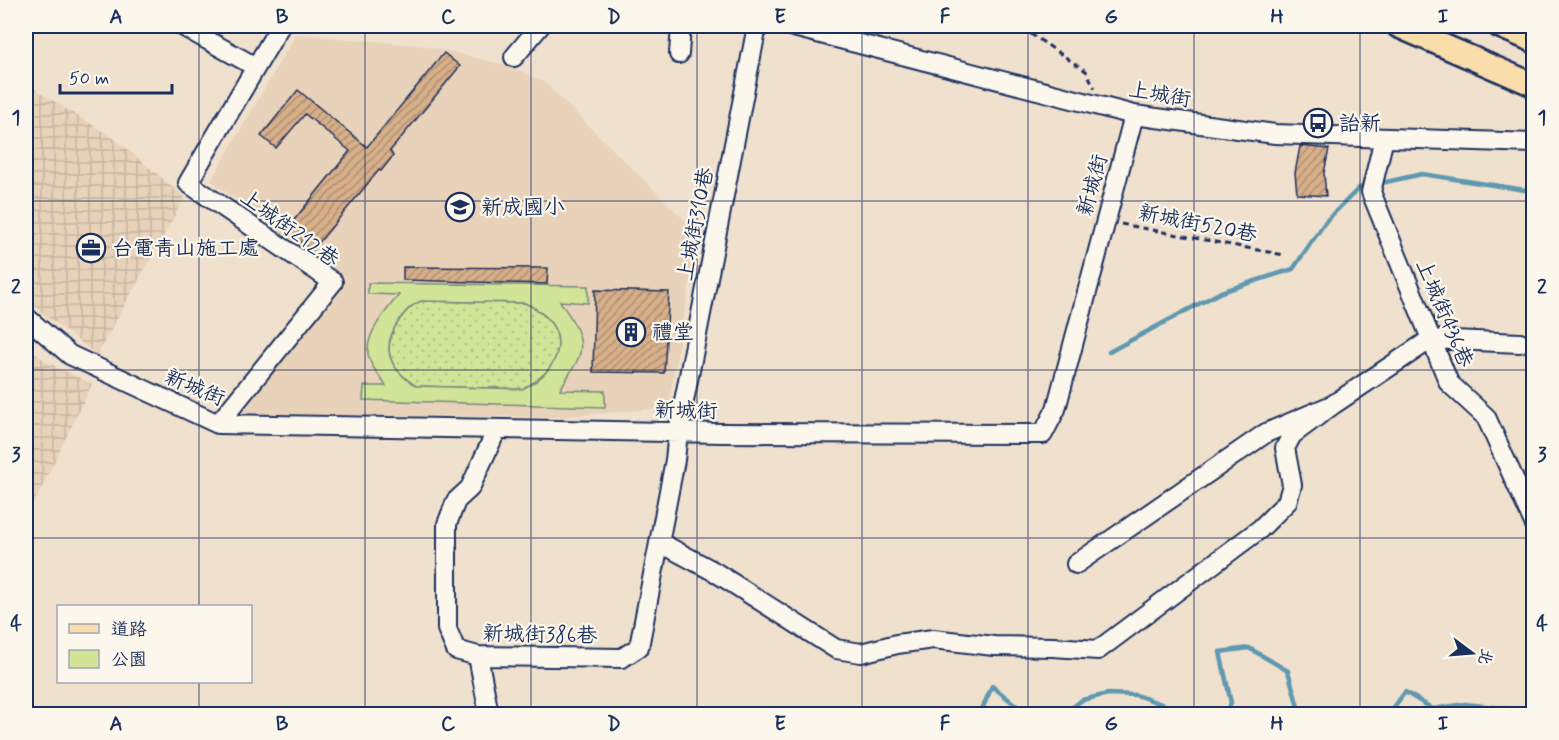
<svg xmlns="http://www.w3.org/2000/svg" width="1559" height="740" font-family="Mynerve,'LXGW WenKai TC',sans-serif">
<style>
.built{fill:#e8d2b9}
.industrial{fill:url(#industrial-grid)}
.grass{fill:url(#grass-dots);stroke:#768a7b;stroke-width:1.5}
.park{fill:#d1e498;stroke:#768a7b;stroke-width:1.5;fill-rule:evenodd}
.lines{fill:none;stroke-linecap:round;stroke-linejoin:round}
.stream{stroke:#5f98b0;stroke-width:4.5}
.building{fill:url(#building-hatch);stroke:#1b2f5e;stroke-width:1.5}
.minor-casing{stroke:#1b2f5e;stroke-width:22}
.major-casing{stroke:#1b2f5e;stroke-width:27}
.path{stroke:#1b2f5e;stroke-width:3;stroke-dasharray:6 4.5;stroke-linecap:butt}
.minor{stroke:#fbf7ec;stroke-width:18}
.major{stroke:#f9deab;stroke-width:22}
.grid{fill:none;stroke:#1b2f5e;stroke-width:1.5;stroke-opacity:0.55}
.labels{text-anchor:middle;stroke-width:4.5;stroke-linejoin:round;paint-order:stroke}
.street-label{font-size:21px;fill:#1b2f5e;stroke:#fbf7ec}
.poi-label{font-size:21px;fill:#1b2f5e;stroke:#fbf7ec;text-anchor:start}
.neatline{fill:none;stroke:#1b2f5e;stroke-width:2}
.grid-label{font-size:20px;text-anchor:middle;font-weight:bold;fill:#1b2f5e}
</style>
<defs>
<pattern id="industrial-grid" width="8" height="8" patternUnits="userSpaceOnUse" patternTransform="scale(1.5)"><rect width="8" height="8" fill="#e8d2b9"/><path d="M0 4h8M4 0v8" fill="none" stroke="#c6b5a1"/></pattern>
<pattern id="grass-dots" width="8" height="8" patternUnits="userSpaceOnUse" patternTransform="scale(1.5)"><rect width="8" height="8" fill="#d1e498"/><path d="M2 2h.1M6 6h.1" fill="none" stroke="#b3c485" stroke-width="1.8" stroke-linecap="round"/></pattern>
<pattern id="building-hatch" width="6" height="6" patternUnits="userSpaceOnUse" patternTransform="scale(1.5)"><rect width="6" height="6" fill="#d7af89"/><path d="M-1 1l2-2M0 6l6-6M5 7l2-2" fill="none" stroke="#ae8f73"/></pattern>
</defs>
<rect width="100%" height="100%" fill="#f0e1ce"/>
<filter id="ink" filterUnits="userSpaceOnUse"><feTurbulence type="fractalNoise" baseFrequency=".0167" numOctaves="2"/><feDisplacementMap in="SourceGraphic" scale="12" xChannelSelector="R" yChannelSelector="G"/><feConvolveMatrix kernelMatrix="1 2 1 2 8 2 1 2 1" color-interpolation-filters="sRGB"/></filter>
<g filter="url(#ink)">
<path class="built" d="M 296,34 L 426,46 L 510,66 L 544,82 L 698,233 L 668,408 L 557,417 L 242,414 L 346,279 L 211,181 Z"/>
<path class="industrial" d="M 26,84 L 115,139 L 185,197 L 97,355 L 45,315 L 26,299 Z
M 26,345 L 46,362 L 92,384 L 33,505 L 26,503 Z"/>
<path class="grass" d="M 421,301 L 525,303 C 572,325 567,368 522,389 L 416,386 C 388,368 380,347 400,319 C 407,310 411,305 421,301 Z"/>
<path class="park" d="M 368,283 L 588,286 L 588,303 L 560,301 C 572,320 588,339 577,361 C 572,371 565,380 560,390 L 605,391 L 605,407 L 363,400 L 364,386 L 386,386 C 380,376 369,365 368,353 C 366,333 387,309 399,295 L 368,294 ZM 421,301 L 525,303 C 572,324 567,368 522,389 L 416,386 C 388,368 380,347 400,319 C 407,310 411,305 421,301 Z"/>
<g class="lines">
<path class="stream" d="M 1377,184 L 1422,174 L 1525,190 L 1534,194
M 1109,352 L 1221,292 L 1293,269 L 1326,221 L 1359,188 L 1369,186
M 980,714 L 992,686 L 1027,714
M 1064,714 L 1082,700 L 1108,694 L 1136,695 L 1190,714
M 1225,714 L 1231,703 L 1220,652 L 1249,648 L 1288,671 L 1300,714
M 1389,714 L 1405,692 L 1433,709 L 1465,704 L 1534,711"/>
</g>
<path class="building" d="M 444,53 L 460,66 L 390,151 L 393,156 L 381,171 L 379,170 L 312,251 L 286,230 L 350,151 L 305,114 L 276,148 L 261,136 L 298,90 L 367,147 Z
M 1300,146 L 1329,149 L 1324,173 L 1326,196 L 1297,194 L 1295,173 Z
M 403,267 L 548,268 L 547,284 L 403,280 Z
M 595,290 L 669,292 L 664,373 L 593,372 Z"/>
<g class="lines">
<g class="minor-casing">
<path id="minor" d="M 182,26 L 256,67
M 790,26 L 1134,115 L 1275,134 L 1534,143
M 679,54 L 681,26
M 514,57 L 540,26
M 1384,138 L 1371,192 L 1449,383 L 1486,417 L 1534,523
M 26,317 L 70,355 L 218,424 L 723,433 L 1043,434 L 1056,409 L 1134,115
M 218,424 L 333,282 L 188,183 L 280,26
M 497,429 L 470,488 L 456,501 L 447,524 L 447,629 L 456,650 L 478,656 L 622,658 L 639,647 L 675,460 L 678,432 L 757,26
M 659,542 L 715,572 L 836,649 L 861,653 L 897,644 L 933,639 L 994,646 L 1053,647 L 1098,650 L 1260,529 L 1287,502 L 1292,485 L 1285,448 L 1292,435 L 1334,404
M 1076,564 L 1266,433 L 1334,404 L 1431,339 L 1520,343
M 478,656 L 489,714"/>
</g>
<g class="major-casing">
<path id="major" d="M 1398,26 L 1534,85
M 1499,26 L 1534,41"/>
</g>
<path class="path" d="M 1025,26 L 1025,30 L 1086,71 L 1095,88
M 1121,224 L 1284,255"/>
<use href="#minor" class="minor"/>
<use href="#major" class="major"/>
</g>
</g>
<path class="grid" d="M 199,26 L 199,606M 365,26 L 365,714M 531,26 L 531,714M 697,26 L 697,714M 862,26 L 862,714M 1028,26 L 1028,714M 1194,26 L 1194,714M 1360,26 L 1360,714M 26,201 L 1534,201M 26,370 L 1534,370M 26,538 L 1534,538M 199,682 L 199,714"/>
<defs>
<g id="bus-ring" transform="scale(1.5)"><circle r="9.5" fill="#fbf7ec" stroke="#1b2f5e" stroke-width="1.5"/><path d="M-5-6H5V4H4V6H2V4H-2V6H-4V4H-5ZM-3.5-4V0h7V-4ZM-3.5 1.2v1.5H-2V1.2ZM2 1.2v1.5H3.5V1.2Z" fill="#1b2f5e"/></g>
<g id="school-ring" transform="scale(1.5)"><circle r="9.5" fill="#fbf7ec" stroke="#1b2f5e" stroke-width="1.5"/><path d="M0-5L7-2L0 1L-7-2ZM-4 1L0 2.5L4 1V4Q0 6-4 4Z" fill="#1b2f5e"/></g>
<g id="office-ring" transform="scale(1.5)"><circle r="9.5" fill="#fbf7ec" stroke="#1b2f5e" stroke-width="1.5"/><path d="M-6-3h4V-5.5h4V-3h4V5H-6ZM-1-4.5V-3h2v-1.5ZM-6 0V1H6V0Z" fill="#1b2f5e"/></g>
<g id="building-ring" transform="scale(1.5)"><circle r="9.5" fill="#fbf7ec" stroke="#1b2f5e" stroke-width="1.5"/><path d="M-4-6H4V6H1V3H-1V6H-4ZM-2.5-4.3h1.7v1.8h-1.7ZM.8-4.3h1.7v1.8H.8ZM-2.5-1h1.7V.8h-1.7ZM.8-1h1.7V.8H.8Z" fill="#1b2f5e"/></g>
</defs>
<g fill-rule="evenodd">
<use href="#bus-ring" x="1318" y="123"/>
<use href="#school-ring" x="460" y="207"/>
<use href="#office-ring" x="91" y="248"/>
<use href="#building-ring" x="631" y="332"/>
</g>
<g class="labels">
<g class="street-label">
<text transform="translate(1160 94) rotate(10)" y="7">上城街</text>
<text transform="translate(1092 185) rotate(-75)" y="7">新城街</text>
<text transform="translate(1198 223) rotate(11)" y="7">新城街520巷</text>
<text transform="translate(695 224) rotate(-79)" y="7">上城街310巷</text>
<text transform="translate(290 228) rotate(36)" y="7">上城街212巷</text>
<text transform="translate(1445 313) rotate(67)" y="7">上城街436巷</text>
<text transform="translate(195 387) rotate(23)" y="7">新城街</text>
<text transform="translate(686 410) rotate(1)" y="7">新城街</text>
<text transform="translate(540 634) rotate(1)" y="7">新城街386巷</text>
</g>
<g class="poi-label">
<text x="1339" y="130">詒新</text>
<text x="481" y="214">新成國小</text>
<text x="112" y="255">台電青山施工處</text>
<text x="652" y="339">禮堂</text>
</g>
</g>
<rect width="1559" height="740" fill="none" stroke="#fbf7ec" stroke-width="66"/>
<rect x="57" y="605" width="195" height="78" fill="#fbf7ec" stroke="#a1a7b3" stroke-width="1.5"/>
<rect x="69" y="624" width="30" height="9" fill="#f9deab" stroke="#a1a7b3" stroke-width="1.5"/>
<text x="111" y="635" font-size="18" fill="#1b2f5e">道路</text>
<rect x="69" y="650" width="30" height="18" fill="#d1e498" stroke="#a1a7b3" stroke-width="1.5"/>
<text x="111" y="665" font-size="18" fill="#1b2f5e">公園</text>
<g transform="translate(1472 653) rotate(106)" stroke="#fbf7ec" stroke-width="4.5" paint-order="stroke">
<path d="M0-4.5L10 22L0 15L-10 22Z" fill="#1b2f5e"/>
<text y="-9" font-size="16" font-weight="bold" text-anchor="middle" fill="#1b2f5e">北</text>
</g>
<path d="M60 84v9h112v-9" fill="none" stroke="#1b2f5e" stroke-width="3"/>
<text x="69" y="84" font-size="18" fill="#1b2f5e" stroke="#fbf7ec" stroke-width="4.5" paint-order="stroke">50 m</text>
<rect x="33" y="33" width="1493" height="674" class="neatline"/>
<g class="grid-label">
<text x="116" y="23">A</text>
<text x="282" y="23">B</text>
<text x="448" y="23">C</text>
<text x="614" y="23">D</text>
<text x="780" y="23">E</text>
<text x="945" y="23">F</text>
<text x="1111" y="23">G</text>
<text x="1277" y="23">H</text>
<text x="1443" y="23">I</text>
<text x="16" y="124">1</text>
<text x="1542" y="124">1</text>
<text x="16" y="293">2</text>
<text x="1542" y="293">2</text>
<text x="16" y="461">3</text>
<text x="1542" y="461">3</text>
<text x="16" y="630">4</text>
<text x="1542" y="630">4</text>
<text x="116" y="730">A</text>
<text x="282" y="730">B</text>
<text x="448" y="730">C</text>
<text x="614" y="730">D</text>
<text x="780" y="730">E</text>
<text x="945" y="730">F</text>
<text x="1111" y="730">G</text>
<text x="1277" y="730">H</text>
<text x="1443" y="730">I</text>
</g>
</svg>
